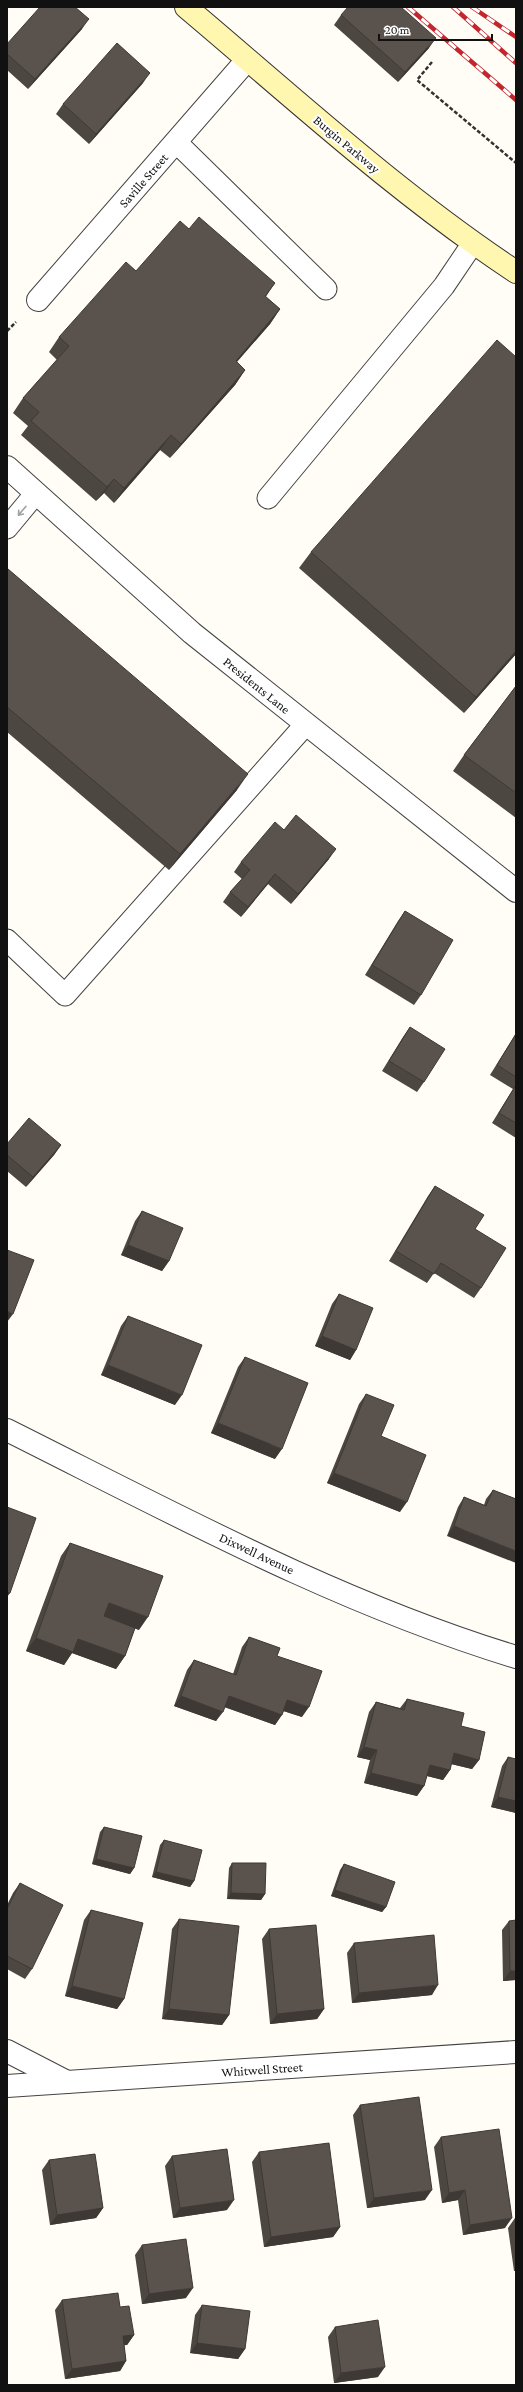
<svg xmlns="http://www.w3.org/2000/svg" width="523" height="2392" font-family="'Crimson Pro',serif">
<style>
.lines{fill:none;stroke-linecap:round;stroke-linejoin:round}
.service-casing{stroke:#444;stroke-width:23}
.minor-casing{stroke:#444;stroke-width:24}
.tertiary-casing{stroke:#444;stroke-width:24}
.secondary-casing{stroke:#333;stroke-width:24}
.path{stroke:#333;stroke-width:2.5;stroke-dasharray:4 2;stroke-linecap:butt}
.service{stroke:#fff;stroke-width:21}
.minor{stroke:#fff;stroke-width:22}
.tertiary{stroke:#fff;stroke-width:22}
.secondary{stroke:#fff6b0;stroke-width:22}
.rail-casing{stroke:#c4262e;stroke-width:4.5}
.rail{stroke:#fff;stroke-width:3;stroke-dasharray:9;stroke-linecap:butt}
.wall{fill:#4d4742}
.shaded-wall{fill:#3f3936}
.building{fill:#5a524d;stroke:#3f3936}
.oneway{stroke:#a0a0a0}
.labels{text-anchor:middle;stroke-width:4;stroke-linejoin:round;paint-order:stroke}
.street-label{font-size:13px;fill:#111;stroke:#fff}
</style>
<rect width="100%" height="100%" fill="#fffdf5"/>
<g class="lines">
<g class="service-casing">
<path id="service" d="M 176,142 L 326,289
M 268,498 L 444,286 L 473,243
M 7,528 L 36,493
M 7,940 L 65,995 L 306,724"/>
</g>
<g class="minor-casing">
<path id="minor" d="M 38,300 L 247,60
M 7,467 L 192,633 L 516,891
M 7,1430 C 173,1513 338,1603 516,1657
M 7,2051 L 67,2082"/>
</g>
<g class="tertiary-casing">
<path id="tertiary" d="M 7,2086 L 516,2052"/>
</g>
<g class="secondary-casing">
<path id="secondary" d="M 186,7 C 294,98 398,194 516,272"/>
</g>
<path class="path" d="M 432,62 L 417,80 L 516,163
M 7,331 L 16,322"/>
<use href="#service" class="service"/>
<use href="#minor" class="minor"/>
<use href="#tertiary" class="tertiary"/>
<use href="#secondary" class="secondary"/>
<g class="rail-casing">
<path id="rail" d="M 408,7 L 516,100
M 453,7 L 516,63
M 472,7 L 516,37"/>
</g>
<use href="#rail" class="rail"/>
</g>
<path class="wall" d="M 341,15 L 429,48 L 398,82 L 334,25 Z
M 82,29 L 28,89 L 7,70 L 7,44 Z
M 143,83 L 89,144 L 56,114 L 63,104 Z
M 136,271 L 266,297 L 280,309 L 270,324 L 237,362 L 245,370 L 235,385 L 170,458 L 160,450 L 114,503 L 104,493 L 96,501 L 21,435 L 28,426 L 13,413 L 23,398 L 57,360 L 49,352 L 59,337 Z
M 516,357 L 516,654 L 464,713 L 299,568 L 311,552 Z
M 7,571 L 237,790 L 169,870 L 7,732 Z
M 516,686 L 516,818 L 453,771 L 464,755 Z
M 284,830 L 329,859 L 291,904 L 268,884 L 241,917 L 223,902 L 230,892 L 242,879 L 234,872 L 241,862 Z
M 405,911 L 421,995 L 414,1005 L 365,975 L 398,921 Z
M 410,1027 L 424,1082 L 417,1092 L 382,1071 L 403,1037 Z
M 516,1033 L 516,1138 L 492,1123 L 513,1089 L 490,1075 Z
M 7,1144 L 61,1145 L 54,1155 L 26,1187 L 7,1171 Z
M 435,1186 L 475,1229 L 481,1288 L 474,1298 L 434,1273 L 427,1283 L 389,1261 L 428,1196 Z
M 142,1211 L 169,1261 L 162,1271 L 121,1255 L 135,1221 Z
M 339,1294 L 356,1350 L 350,1360 L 315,1346 L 332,1304 Z
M 128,1316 L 175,1405 L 101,1375 L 121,1326 Z
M 245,1357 L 275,1459 L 211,1433 L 238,1367 Z
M 366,1394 L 381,1436 L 400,1512 L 327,1483 L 359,1404 Z
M 493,1490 L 516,1499 L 447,1536 L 458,1507 L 464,1497 L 484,1505 L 486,1499 Z
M 70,1543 L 139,1630 L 135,1628 L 125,1656 L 116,1669 L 72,1653 L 64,1665 L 26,1651 L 61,1556 Z
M 249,1637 L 277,1656 L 302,1717 L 284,1711 L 275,1725 L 224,1707 L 216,1721 L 174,1706 L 187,1670 L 194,1660 L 233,1674 L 242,1647 Z
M 407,1699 L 461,1726 L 479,1760 L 472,1769 L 451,1764 L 450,1770 L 443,1780 L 427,1776 L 424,1786 L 417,1796 L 364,1783 L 370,1760 L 357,1757 L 369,1712 L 376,1702 L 400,1708 Z
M 508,1757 L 516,1813 L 491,1807 L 502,1766 Z
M 104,1827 L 134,1868 L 130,1874 L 92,1864 L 100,1832 Z
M 164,1840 L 194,1881 L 190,1887 L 152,1877 L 160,1845 Z
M 232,1863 L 265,1894 L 261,1900 L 227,1899 L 229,1868 Z
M 344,1864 L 386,1907 L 382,1912 L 331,1896 L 340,1870 Z
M 20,1883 L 32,1969 L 25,1979 L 7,1969 L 7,1905 L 13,1893 Z
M 91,1910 L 124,1999 L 117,2009 L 65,1996 L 84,1920 Z
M 179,1919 L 229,2015 L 222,2025 L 162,2019 L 172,1929 Z
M 509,1921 L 516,1980 L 503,1981 L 502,1930 Z
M 269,1929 L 324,2009 L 317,2019 L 270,2024 L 262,1939 Z
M 354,1943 L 432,1995 L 352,2003 L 347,1953 Z
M 360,2105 L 425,2200 L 367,2208 L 353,2115 Z
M 441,2137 L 505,2228 L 463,2235 L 458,2200 L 442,2203 L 434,2147 Z
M 259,2152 L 340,2227 L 333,2237 L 264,2247 L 252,2162 Z
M 172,2156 L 227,2210 L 173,2218 L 165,2166 Z
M 49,2160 L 103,2208 L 96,2218 L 50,2225 L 42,2170 Z
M 515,2218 L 516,2218 L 516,2271 L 514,2271 L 508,2228 Z
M 142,2245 L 186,2298 L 142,2304 L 135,2255 Z
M 62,2300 L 120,2307 L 134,2335 L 127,2345 L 124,2345 L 126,2361 L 120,2371 L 65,2379 L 55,2310 Z
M 202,2305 L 245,2349 L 238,2359 L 190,2353 L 195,2315 Z
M 335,2327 L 378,2377 L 334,2383 L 328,2337 Z"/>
<path class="shaded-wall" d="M 89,19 L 82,29 L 28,89 L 35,79 Z
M 436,38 L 429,48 L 398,82 L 405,72 Z
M 150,73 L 143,83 L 89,144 L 96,134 Z
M 275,283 L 265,298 L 265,296 Z
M 280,309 L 270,324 L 225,375 L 236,361 Z
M 245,370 L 235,385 L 170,458 L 181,444 Z
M 171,435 L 160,450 L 114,503 L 124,488 Z
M 114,479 L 104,493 L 96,501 L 107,487 Z
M 516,651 L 516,654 L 464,713 L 476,697 Z
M 248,774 L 237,790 L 169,870 L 180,854 Z
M 336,849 L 329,859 L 291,904 L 298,894 Z
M 275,874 L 268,884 L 241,917 L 248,907 Z
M 61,1145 L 54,1155 L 26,1187 L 33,1177 Z
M 128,1245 L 169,1261 L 162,1271 L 121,1255 Z
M 7,1311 L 13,1314 L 7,1322 Z
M 322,1336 L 356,1350 L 350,1360 L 315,1346 Z
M 108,1365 L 182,1395 L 175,1405 L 101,1375 Z
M 218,1423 L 282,1449 L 275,1459 L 211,1433 Z
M 334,1473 L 407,1502 L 400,1512 L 327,1483 Z
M 454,1526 L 516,1551 L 516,1563 L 447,1536 Z
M 7,1592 L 10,1593 L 7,1597 Z
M 109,1603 L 148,1617 L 139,1630 L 100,1616 Z
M 36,1638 L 78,1639 L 125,1656 L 116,1669 L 72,1653 L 64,1665 L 26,1651 Z
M 181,1696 L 223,1712 L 216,1721 L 174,1706 Z
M 229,1696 L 282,1715 L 275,1725 L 222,1706 Z
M 287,1700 L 309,1707 L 302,1717 L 280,1710 Z
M 364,1747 L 377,1750 L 370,1760 L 357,1757 Z
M 454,1753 L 479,1760 L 472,1769 L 447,1763 Z
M 430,1765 L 450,1770 L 443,1780 L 423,1775 Z
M 371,1773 L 424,1786 L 417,1796 L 364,1783 Z
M 498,1797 L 516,1801 L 516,1813 L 491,1807 Z
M 96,1859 L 134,1868 L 130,1874 L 92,1864 Z
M 156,1872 L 194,1881 L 190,1887 L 152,1877 Z
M 335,1890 L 386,1907 L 382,1912 L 331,1896 Z
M 231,1893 L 265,1894 L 261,1900 L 227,1899 Z
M 510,1971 L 516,1971 L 516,1980 L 503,1981 Z
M 438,1985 L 432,1995 L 352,2003 L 359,1993 Z
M 72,1986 L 124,1999 L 117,2009 L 65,1996 Z
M 169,2009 L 229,2015 L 222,2025 L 162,2019 Z
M 324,2009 L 317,2019 L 270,2024 L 277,2014 Z
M 432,2190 L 425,2200 L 367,2208 L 374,2198 Z
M 465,2190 L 458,2200 L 442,2203 L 449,2193 Z
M 234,2200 L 227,2210 L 173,2218 L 180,2208 Z
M 103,2208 L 96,2218 L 50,2225 L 57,2215 Z
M 512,2218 L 505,2228 L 463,2235 L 470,2225 Z
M 340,2227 L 333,2237 L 264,2247 L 271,2237 Z
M 193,2288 L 186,2298 L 142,2304 L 149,2294 Z
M 134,2335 L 127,2345 L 116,2346 L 123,2336 Z
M 197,2343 L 245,2349 L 238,2359 L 190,2353 Z
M 126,2361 L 120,2371 L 65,2379 L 72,2369 Z
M 385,2367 L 378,2377 L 334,2383 L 341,2373 Z"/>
<path class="building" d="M 40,7 L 75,7 L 89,19 L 35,79 L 7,54 L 7,44 Z
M 348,7 L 401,7 L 436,38 L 405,72 L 341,15 Z
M 117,43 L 150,73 L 96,134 L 63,104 Z
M 199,217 L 275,283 L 265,296 L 280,309 L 236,361 L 245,370 L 181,444 L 171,435 L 124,488 L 114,479 L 107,487 L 31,421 L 39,412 L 23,398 L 69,346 L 59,337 L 126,262 L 136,271 L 180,221 L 189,229 Z
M 497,340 L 516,357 L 516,651 L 476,697 L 311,552 Z
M 8,569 L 248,774 L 180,854 L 7,707 L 7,571 Z
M 516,686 L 516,793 L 464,755 Z
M 296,815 L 336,849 L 298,894 L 275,874 L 248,907 L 230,892 L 250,870 L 241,862 L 275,822 L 284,830 Z
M 405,911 L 453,940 L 421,995 L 372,965 Z
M 410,1027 L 445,1049 L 424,1082 L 389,1061 Z
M 516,1034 L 516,1077 L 497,1065 Z
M 516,1085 L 516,1123 L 499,1113 Z
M 29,1118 L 61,1145 L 33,1177 L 7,1155 L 7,1144 Z
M 435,1186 L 484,1215 L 475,1229 L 506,1248 L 481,1288 L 441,1263 L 434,1274 L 396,1251 Z
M 142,1211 L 183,1228 L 169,1261 L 128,1245 Z
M 7,1250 L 34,1260 L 13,1314 L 7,1311 Z
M 339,1294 L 373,1308 L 356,1350 L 322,1336 Z
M 128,1316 L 202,1345 L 182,1395 L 108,1365 Z
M 245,1357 L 308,1383 L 282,1449 L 218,1423 Z
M 366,1394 L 394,1405 L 381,1436 L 426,1455 L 407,1502 L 334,1473 Z
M 493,1490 L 516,1499 L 516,1551 L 454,1526 L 464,1497 L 486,1506 Z
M 7,1507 L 36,1518 L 10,1593 L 7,1592 Z
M 70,1543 L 163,1576 L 148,1617 L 109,1603 L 104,1616 L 135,1628 L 125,1656 L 78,1639 L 73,1652 L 36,1638 Z
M 249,1637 L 280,1648 L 277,1656 L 322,1671 L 309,1707 L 287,1700 L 282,1715 L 229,1696 L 223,1712 L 181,1696 L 194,1660 L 236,1675 Z
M 407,1699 L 464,1713 L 461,1726 L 485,1732 L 479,1760 L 454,1753 L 450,1770 L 430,1765 L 424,1786 L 371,1773 L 377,1750 L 364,1747 L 376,1702 L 404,1710 Z
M 508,1757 L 516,1759 L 516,1801 L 498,1797 Z
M 104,1827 L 142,1836 L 134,1868 L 96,1859 Z
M 164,1840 L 202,1850 L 194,1881 L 156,1872 Z
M 232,1863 L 266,1863 L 265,1894 L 231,1893 Z
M 344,1864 L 395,1882 L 386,1907 L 335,1890 Z
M 20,1883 L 63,1905 L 32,1969 L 7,1956 L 7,1909 Z
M 91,1910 L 143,1923 L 124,1999 L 72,1986 Z
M 179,1919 L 239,1926 L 229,2015 L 169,2009 Z
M 516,1920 L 516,1971 L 510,1971 L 509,1921 Z
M 316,1925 L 324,2009 L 277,2014 L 269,1929 Z
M 434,1935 L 438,1985 L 359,1993 L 354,1943 Z
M 419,2097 L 432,2190 L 374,2198 L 360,2105 Z
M 499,2129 L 512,2218 L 470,2225 L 465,2190 L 449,2193 L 441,2137 Z
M 329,2143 L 340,2227 L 271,2237 L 259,2152 Z
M 227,2149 L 234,2200 L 180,2208 L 172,2156 Z
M 95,2154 L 103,2208 L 57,2215 L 49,2160 Z
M 186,2239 L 193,2288 L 149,2294 L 142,2245 Z
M 118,2293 L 120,2307 L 129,2306 L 134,2335 L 123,2336 L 126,2361 L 72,2369 L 62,2300 Z
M 202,2305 L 250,2311 L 245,2349 L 197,2343 Z
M 378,2320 L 385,2367 L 341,2373 L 335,2327 Z"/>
<defs><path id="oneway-shaft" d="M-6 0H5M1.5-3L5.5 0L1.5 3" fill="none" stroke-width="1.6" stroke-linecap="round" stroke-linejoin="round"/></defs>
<use class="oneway" href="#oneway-shaft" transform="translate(22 511) rotate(130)"/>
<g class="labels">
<g class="street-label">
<text transform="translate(347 144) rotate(40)" y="5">Burgin Parkway</text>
<text transform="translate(143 180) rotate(-49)" y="5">Saville Street</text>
<text transform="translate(257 685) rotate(39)" y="5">Presidents Lane</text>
<text transform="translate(257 1553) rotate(25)" y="5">Dixwell Avenue</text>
<text transform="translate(262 2069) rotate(-4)" y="5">Whitwell Street</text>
</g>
</g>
<rect width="523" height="2392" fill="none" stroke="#111111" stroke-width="16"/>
<path d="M379 34v6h113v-6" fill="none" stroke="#111111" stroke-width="2"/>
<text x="385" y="34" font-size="12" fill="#111111" stroke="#ffffff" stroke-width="3" paint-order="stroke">20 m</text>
</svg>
